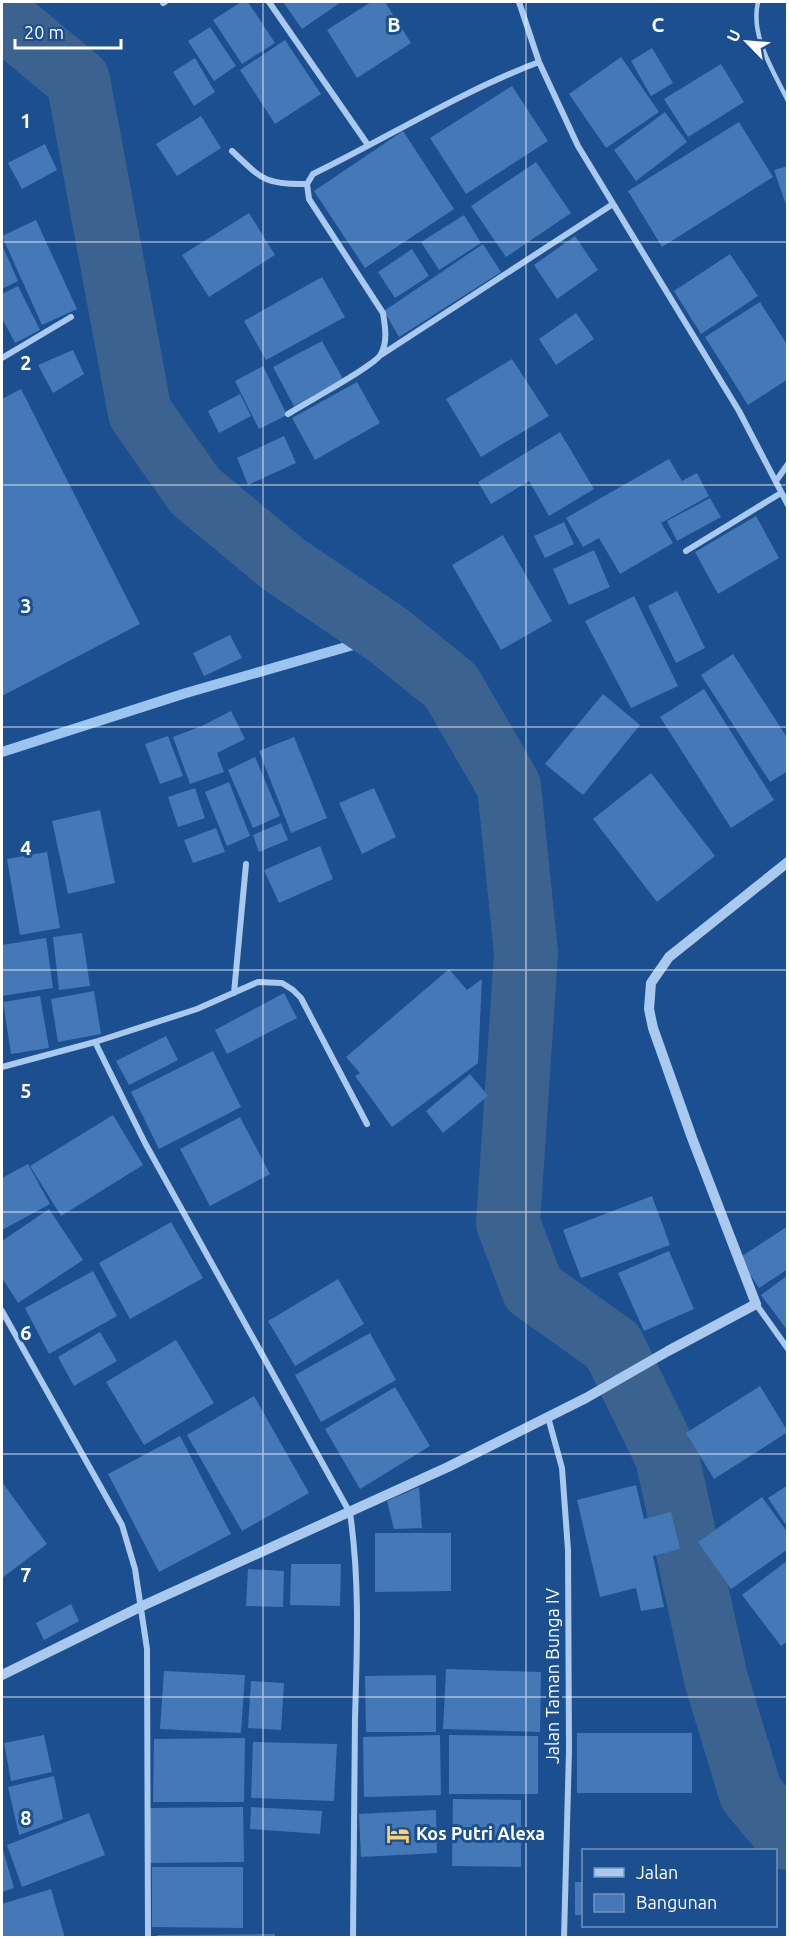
<svg xmlns="http://www.w3.org/2000/svg" width="789" height="1939" font-family="Ubuntu,sans-serif">
<style>
.lines{fill:none;stroke-linecap:round;stroke-linejoin:round}
.stream{stroke:#9cc4f0;stroke-width:10}
.river{stroke:#3c6290;stroke-width:64}
.building{fill:#4478b7}
.service{stroke:#a9c9ee;stroke-width:4.5}
.minor{stroke:#a9c9ee;stroke-width:6}
.tertiary{stroke:#a9c9ee;stroke-width:10}
.grid{fill:none;stroke:#fff;stroke-width:1.5;stroke-opacity:0.55}
.labels{text-anchor:middle;stroke-width:6;stroke-linejoin:round;paint-order:stroke}
.street-label{font-size:18px;fill:#fff;stroke:#1b4f8f}
.poi-label{font-size:18px;font-weight:bold;fill:#fff;stroke:#1b4f8f;text-anchor:start}
.grid-label{font-size:20px;text-anchor:middle;font-weight:bold;fill:#fff;stroke:#1b4f8f;stroke-width:6;stroke-linejoin:round;paint-order:stroke}
</style>
<rect width="100%" height="100%" fill="#1b4f8f"/>
<g class="lines">
<path class="stream" d="M 2,752 L 186,693 L 388,635"/>
<path class="river" d="M 2,17 L 78,80 L 140,413 L 195,491 L 283,564 L 388,635 L 451,686 L 509,786 L 526,953 L 508,1223 L 533,1289 L 613,1346 L 667,1457 L 716,1679 L 751,1794 L 788,1838"/>
</g>
<path class="building" d="M 241,2 L 248,2 L 275,43 L 242,64 L 213,20 Z
M 283,2 L 341,2 L 302,29 Z
M 371,2 L 385,2 L 411,43 L 357,78 L 327,30 Z
M 210,27 L 236,66 L 214,81 L 188,41 Z
M 285,40 L 321,94 L 275,124 L 240,70 Z
M 652,48 L 673,83 L 651,96 L 631,61 Z
M 621,57 L 659,112 L 606,148 L 569,94 Z
M 195,58 L 215,92 L 194,106 L 173,72 Z
M 721,64 L 744,102 L 688,137 L 664,99 Z
M 512,86 L 548,141 L 466,194 L 430,138 Z
M 665,112 L 687,142 L 636,181 L 614,150 Z
M 201,116 L 221,148 L 177,176 L 156,144 Z
M 739,122 L 773,177 L 662,247 L 628,191 Z
M 403,131 L 454,209 L 365,268 L 314,191 Z
M 45,144 L 57,170 L 22,189 L 8,163 Z
M 536,162 L 571,213 L 506,257 L 471,206 Z
M 788,166 L 788,208 L 787,208 L 774,170 Z
M 249,213 L 275,255 L 209,297 L 182,255 Z
M 464,215 L 481,243 L 439,270 L 421,242 Z
M 36,220 L 77,309 L 42,325 L 2,236 Z
M 575,236 L 598,270 L 557,299 L 534,265 Z
M 483,244 L 501,272 L 399,337 L 384,311 Z
M 2,245 L 18,281 L 2,289 Z
M 412,249 L 429,276 L 395,298 L 378,272 Z
M 730,254 L 758,296 L 701,334 L 674,291 Z
M 322,277 L 345,317 L 266,360 L 244,321 Z
M 18,286 L 40,330 L 15,343 L 2,318 L 2,294 Z
M 760,302 L 788,346 L 788,379 L 748,405 L 705,337 Z
M 576,313 L 594,339 L 556,365 L 539,339 Z
M 322,341 L 343,379 L 294,406 L 273,367 Z
M 73,350 L 84,374 L 53,393 L 38,365 Z
M 512,359 L 549,416 L 481,457 L 446,399 Z
M 263,366 L 287,415 L 259,429 L 235,381 Z
M 357,382 L 380,423 L 315,460 L 292,418 Z
M 21,389 L 140,624 L 2,696 L 2,399 Z
M 240,394 L 251,416 L 219,433 L 208,411 Z
M 560,432 L 594,489 L 549,516 L 529,481 L 491,504 L 478,482 Z
M 284,436 L 296,463 L 248,485 L 237,458 Z
M 669,459 L 682,481 L 697,473 L 709,496 L 661,523 L 673,543 L 620,574 L 599,538 L 583,547 L 566,518 Z
M 710,498 L 721,517 L 677,541 L 667,521 Z
M 756,516 L 779,558 L 718,594 L 695,552 Z
M 564,522 L 574,544 L 545,558 L 534,536 Z
M 503,535 L 552,621 L 501,650 L 452,565 Z
M 594,550 L 610,587 L 569,605 L 553,569 Z
M 677,591 L 705,648 L 676,663 L 648,606 Z
M 634,596 L 678,686 L 631,708 L 585,621 Z
M 230,635 L 242,658 L 204,676 L 193,653 Z
M 733,654 L 788,739 L 788,771 L 770,782 L 701,675 Z
M 704,689 L 774,800 L 731,828 L 660,717 Z
M 603,694 L 640,725 L 583,795 L 545,764 Z
M 231,711 L 245,739 L 217,753 L 224,772 L 190,784 L 173,737 L 202,726 Z
M 168,736 L 183,776 L 160,784 L 145,744 Z
M 294,737 L 327,818 L 291,833 L 259,751 Z
M 255,757 L 280,816 L 253,828 L 228,770 Z
M 651,773 L 715,856 L 657,902 L 593,819 Z
M 229,782 L 250,836 L 227,846 L 205,792 Z
M 195,788 L 205,818 L 178,827 L 168,797 Z
M 374,788 L 396,837 L 362,854 L 339,803 Z
M 100,810 L 115,883 L 68,894 L 52,821 Z
M 281,823 L 288,840 L 259,852 L 253,835 Z
M 216,828 L 225,852 L 193,863 L 184,840 Z
M 320,846 L 333,879 L 279,903 L 264,870 Z
M 47,852 L 60,928 L 20,935 L 7,859 Z
M 82,933 L 90,986 L 59,990 L 53,937 Z
M 46,938 L 53,988 L 2,996 L 2,945 Z
M 449,969 L 467,990 L 482,979 L 478,1063 L 392,1127 L 355,1076 L 360,1073 L 346,1057 Z
M 94,991 L 101,1034 L 58,1042 L 51,999 Z
M 284,993 L 297,1018 L 227,1054 L 215,1030 Z
M 40,996 L 49,1048 L 11,1054 L 3,1002 Z
M 166,1036 L 178,1060 L 129,1085 L 116,1061 Z
M 213,1051 L 241,1107 L 159,1149 L 131,1092 Z
M 470,1074 L 488,1096 L 443,1133 L 426,1111 Z
M 113,1115 L 143,1165 L 61,1216 L 30,1166 Z
M 240,1117 L 270,1174 L 210,1206 L 180,1149 Z
M 28,1164 L 50,1204 L 2,1230 L 2,1178 Z
M 652,1196 L 670,1245 L 581,1278 L 563,1230 Z
M 49,1209 L 83,1260 L 18,1303 L 2,1278 L 2,1241 Z
M 171,1222 L 203,1278 L 130,1319 L 99,1263 Z
M 788,1226 L 788,1269 L 759,1288 L 739,1258 Z
M 669,1251 L 694,1309 L 644,1331 L 618,1273 Z
M 93,1271 L 117,1316 L 49,1354 L 25,1308 Z
M 788,1275 L 788,1331 L 761,1295 Z
M 338,1279 L 364,1324 L 295,1366 L 268,1321 Z
M 100,1332 L 117,1361 L 74,1386 L 58,1357 Z
M 370,1333 L 396,1380 L 321,1422 L 295,1375 Z
M 176,1340 L 214,1403 L 144,1445 L 106,1382 Z
M 760,1386 L 788,1432 L 714,1479 L 686,1433 Z
M 395,1387 L 430,1446 L 360,1489 L 325,1429 Z
M 254,1396 L 309,1493 L 242,1531 L 187,1435 Z
M 180,1436 L 231,1534 L 159,1572 L 108,1474 Z
M 2,1482 L 47,1544 L 2,1578 Z
M 636,1485 L 644,1519 L 671,1512 L 680,1549 L 653,1556 L 664,1607 L 641,1611 L 636,1588 L 600,1597 L 577,1500 Z
M 788,1485 L 788,1528 L 768,1498 Z
M 419,1487 L 422,1528 L 394,1529 L 387,1501 Z
M 762,1497 L 788,1533 L 788,1549 L 731,1589 L 698,1542 Z
M 375,1533 L 451,1533 L 451,1591 L 375,1592 Z
M 788,1560 L 788,1641 L 781,1646 L 742,1595 Z
M 291,1564 L 341,1564 L 340,1606 L 290,1605 Z
M 248,1569 L 284,1571 L 283,1607 L 246,1606 Z
M 71,1604 L 79,1621 L 44,1640 L 36,1623 Z
M 446,1669 L 541,1672 L 540,1732 L 443,1729 Z
M 164,1671 L 245,1675 L 241,1733 L 160,1729 Z
M 436,1675 L 436,1732 L 366,1732 L 365,1676 Z
M 251,1681 L 284,1683 L 281,1730 L 248,1728 Z
M 577,1733 L 692,1733 L 692,1793 L 577,1793 Z
M 44,1735 L 52,1772 L 11,1781 L 4,1743 Z
M 440,1735 L 441,1795 L 364,1797 L 363,1737 Z
M 449,1735 L 538,1736 L 538,1794 L 449,1794 Z
M 245,1738 L 244,1802 L 153,1802 L 154,1739 Z
M 253,1742 L 337,1744 L 334,1801 L 251,1798 Z
M 54,1776 L 63,1819 L 19,1835 L 8,1787 Z
M 453,1799 L 521,1800 L 521,1867 L 452,1866 Z
M 243,1807 L 244,1862 L 150,1863 L 150,1808 Z
M 251,1807 L 322,1811 L 320,1834 L 250,1829 Z
M 436,1810 L 437,1853 L 361,1857 L 359,1814 Z
M 89,1813 L 105,1855 L 22,1887 L 7,1845 Z
M 3,1850 L 14,1888 L 2,1892 L 2,1851 Z
M 152,1867 L 243,1867 L 243,1928 L 152,1927 Z
M 575,1882 L 584,1882 L 584,1915 L 575,1915 Z
M 51,1889 L 65,1938 L 2,1938 L 2,1904 Z
M 275,1934 L 275,1938 L 157,1938 L 157,1935 Z"/>
<g class="lines">
<path class="service" d="M 758,2 C 750,36 773,70 788,101"/>
<path class="minor" d="M 269,2 L 368,145
M 519,2 L 539,62 L 578,146 L 739,411 L 788,505
M 163,3 L 165,2
M 232,151 C 262,179 264,185 307,184
M 381,355 L 613,204
M 2,358 L 71,317
M 288,414 C 303,404 375,366 381,354 C 388,341 385,326 383,313 L 309,199 L 307,184 L 313,174 C 389,137 460,92 539,62
M 776,481 L 788,464
M 686,551 L 781,493
M 234,993 L 246,864
M 95,1042 L 145,1143 L 350,1513 C 360,1581 357,1649 355,1718 C 354,1791 353,1864 353,1938
M 2,1067 L 95,1042 L 197,1009 L 258,982 L 282,983 L 293,990 L 301,998 L 367,1124
M 756,1304 L 788,1349
M 2,1311 L 122,1525 L 135,1569 L 147,1649 L 148,1938
M 548,1417 L 562,1468 L 568,1550 L 569,1750 L 564,1938"/>
<path class="tertiary" d="M 2,1675 L 140,1607 L 448,1467 L 586,1398 L 668,1351 L 756,1304 L 692,1138 L 653,1028 L 649,1009 L 651,983 L 669,957 L 788,862"/>
</g>
<path class="grid" d="M 263,2 L 263,1938M 526,2 L 526,1938M 2,242 L 788,242M 2,485 L 788,485M 2,727 L 788,727M 2,970 L 788,970M 2,1212 L 788,1212M 2,1454 L 788,1454M 2,1697 L 788,1697"/>
<defs>
<g id="hotel-bare" transform="scale(1.8)"><path d="M-6-4.5h1.5V1H6V5H4.5V3h-9V5H-6ZM-4 0a1.8 1.8 0 1 1 3.6 0ZM.5 0V-2.5h3Q6-2.5 6 0Z" fill="#ffd166" stroke="#1b4f8f" stroke-width="2.5" paint-order="stroke"/></g>
</defs>
<g fill-rule="evenodd">
<use href="#hotel-bare" x="398" y="1834"/>
</g>
<g class="labels">
<g class="street-label">
<text transform="translate(553 1676) rotate(-90)" y="6">Jalan Taman Bunga IV</text>
</g>
<g class="poi-label">
<text x="416" y="1840">Kos Putri Alexa</text>
</g>
</g>
<g class="grid-label">
<text x="394" y="32">B</text>
<text x="658" y="32">C</text>
<text x="26" y="128">1</text>
<text x="26" y="370">2</text>
<text x="26" y="613">3</text>
<text x="26" y="855">4</text>
<text x="26" y="1098">5</text>
<text x="26" y="1340">6</text>
<text x="26" y="1582">7</text>
<text x="26" y="1825">8</text>
</g>
<rect width="789" height="1939" fill="none" stroke="#ffffff" stroke-width="6"/>
<rect x="582" y="1849" width="195" height="78" fill="#1b4f8f" stroke="#7695bc" stroke-width="1.5"/>
<rect x="594" y="1868" width="30" height="9" fill="#a9c9ee" stroke="#7695bc" stroke-width="1.5"/>
<text x="636" y="1879" font-size="18" fill="#ffffff">Jalan</text>
<rect x="594" y="1894" width="30" height="18" fill="#4478b7" stroke="#7695bc" stroke-width="1.5"/>
<text x="636" y="1909" font-size="18" fill="#ffffff">Bangunan</text>
<g transform="translate(747 42) rotate(295)" stroke="#1b4f8f" stroke-width="4.5" paint-order="stroke">
<path d="M0-4.5L10 22L0 15L-10 22Z" fill="#ffffff"/>
<text y="-9" font-size="16" font-weight="bold" text-anchor="middle" fill="#ffffff">U</text>
</g>
<path d="M15 39v9h106v-9" fill="none" stroke="#ffffff" stroke-width="3"/>
<text x="24" y="39" font-size="18" fill="#ffffff" stroke="#1b4f8f" stroke-width="4.5" paint-order="stroke">20 m</text>
</svg>
